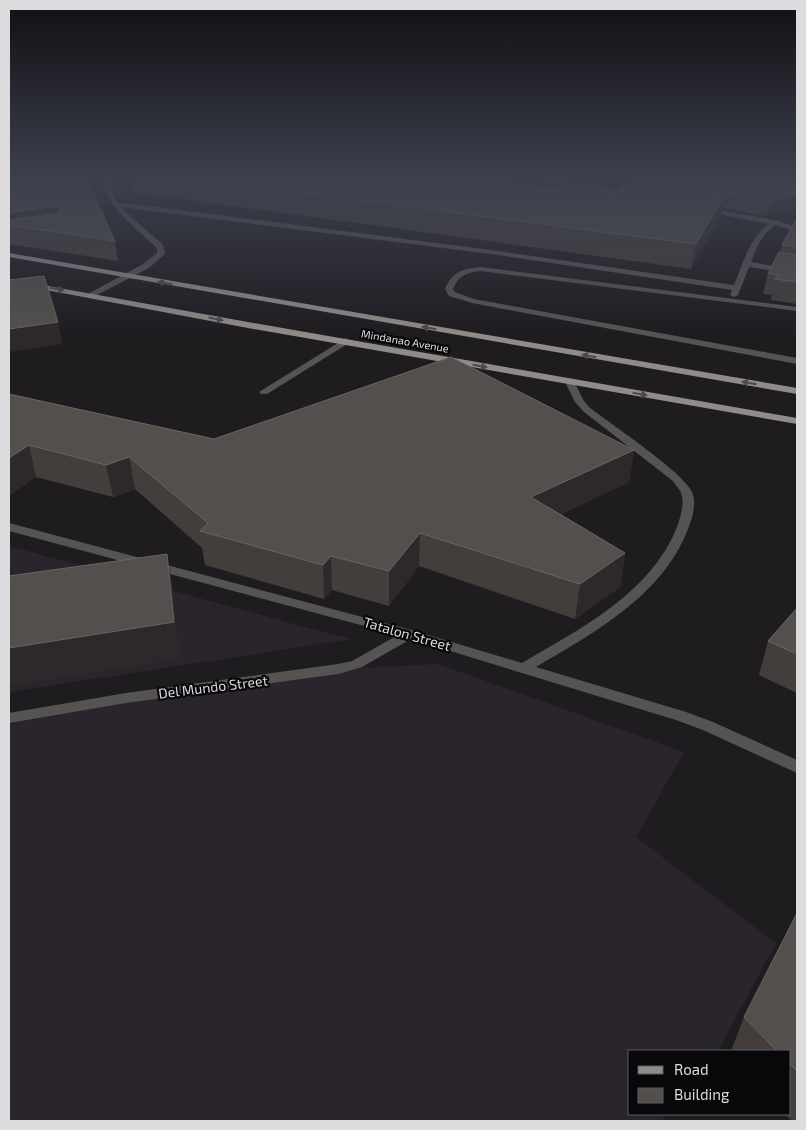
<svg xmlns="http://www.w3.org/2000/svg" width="806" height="1130" font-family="'Exo 2',sans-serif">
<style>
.built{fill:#2a242c}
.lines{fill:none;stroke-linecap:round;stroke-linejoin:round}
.minor{fill:#565453;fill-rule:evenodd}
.major{fill:#8f8b88;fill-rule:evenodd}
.wall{fill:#433e3c}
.shaded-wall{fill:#2d292a}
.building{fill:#534f4d;stroke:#686564}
.oneway{fill:#4c4948}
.labels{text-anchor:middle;stroke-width:4.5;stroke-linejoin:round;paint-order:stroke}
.far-street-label{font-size:11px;fill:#dcdbdd;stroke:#080709}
.street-label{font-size:14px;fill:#dcdbdd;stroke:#080709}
</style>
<rect width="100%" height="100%" fill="#1f1c20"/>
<path class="built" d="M 9,546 L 327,633 L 353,639 L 9,692 Z
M 438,664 L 684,752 L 636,837 L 776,943 L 718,1051 L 630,1051 L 630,1114 L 668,1114 L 661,1121 L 9,1121 L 9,722 L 319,670 Z"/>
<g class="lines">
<path class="minor" d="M 100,177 L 106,177 L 107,180 L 111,177 L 119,177 L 108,184 L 117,202 L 491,250 L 734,285 C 743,264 749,238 769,224 L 703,211 L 702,210 L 705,208 L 775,220 L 797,227 L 797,231 L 775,225 C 761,235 757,247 751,262 L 797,270 L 797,274 L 749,267 L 738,295 L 734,297 L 730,295 L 732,290 L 491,254 L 120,207 L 163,245 L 165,254 L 149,268 L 91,298 L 88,298 L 88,294 L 143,264 L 157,253 L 157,248 C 133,225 108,209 100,177 Z
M 512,177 C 535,177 617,186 634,196 L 631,198 Z
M 636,177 L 644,177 L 625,188 L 620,187 Z
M 481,267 L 797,307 L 797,311 L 481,271 C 467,272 458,276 453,289 L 455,292 L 474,299 L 797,358 L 797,364 L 472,303 L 449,296 L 445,289 C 452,272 464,268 481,267 Z
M 346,338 L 350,341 L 349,343 L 267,394 L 261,394 L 259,392 Z
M 570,379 L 573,380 L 584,401 L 590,408 C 611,424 684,473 692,492 C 697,504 692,519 688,529 C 663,595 594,633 536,667 L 686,712 L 713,722 L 797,760 L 797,773 L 703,730 L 676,720 L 411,639 L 362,667 L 338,674 L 126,703 L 9,723 L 9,713 L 126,693 L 338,664 L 352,661 L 398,635 L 9,531 L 9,523 L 415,631 L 522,663 C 580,629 651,593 677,527 C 680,518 685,504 681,493 C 680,489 675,485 673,481 L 584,412 L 575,402 L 565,382 Z"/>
<path class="major" d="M 9,253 L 797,388 L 797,394 L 9,257 Z
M 9,279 L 248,322 L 797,418 L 797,424 L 248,328 L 9,283 Z"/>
</g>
<path class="wall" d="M 9,177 L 115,241 L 118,261 L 9,244 Z
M 129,177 L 462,177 L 612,195 L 644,181 L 670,179 L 673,177 L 797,177 L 797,207 L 767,216 L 722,208 L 721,217 L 691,269 L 131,192 Z
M 797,217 L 797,304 L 771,300 L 772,295 L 763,294 L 768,273 L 781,253 L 782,245 Z
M 9,394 L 214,439 L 634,450 L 629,482 L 561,514 L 625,553 L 620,587 L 575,619 L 419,566 L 389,606 L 332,590 L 324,599 L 205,565 L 202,548 L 135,489 L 113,497 L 36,477 Z
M 797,608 L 797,693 L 759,675 L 768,641 Z
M 797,913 L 797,1121 L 792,1121 L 785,1114 L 790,1114 L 790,1051 L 731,1051 L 744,1017 Z"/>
<path class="shaded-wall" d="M 797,193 L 797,207 L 767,216 L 770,201 Z
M 725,195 L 721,217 L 691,269 L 696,244 Z
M 56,206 L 60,225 L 9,225 L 9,213 Z
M 58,322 L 63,344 L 9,352 L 9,329 Z
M 29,445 L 36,477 L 9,496 L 9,458 Z
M 634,450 L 629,482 L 528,529 L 531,497 Z
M 129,457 L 135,489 L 113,497 L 106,465 Z
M 420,533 L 419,566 L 389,606 L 389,571 Z
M 625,553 L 620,587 L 575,619 L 580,584 Z
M 167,554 L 173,589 L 180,659 L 9,686 L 9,648 Z
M 331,556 L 332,590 L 324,599 L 323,565 Z"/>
<path class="building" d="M 9,177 L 86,177 L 115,241 L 9,225 L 9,220 L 59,213 L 60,209 L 56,206 L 9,213 Z
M 178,177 L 462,177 L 612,195 L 635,179 L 725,195 L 696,244 Z
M 648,177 L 659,177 L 670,179 L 673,177 L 789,177 L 797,179 L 797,193 L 770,201 L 644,180 Z
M 797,217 L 797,247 L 782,245 Z
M 779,252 L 797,255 L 797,282 L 775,279 L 777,275 L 768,273 Z
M 44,276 L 58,322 L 9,329 L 9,280 Z
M 451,357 L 634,450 L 531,497 L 625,553 L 580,584 L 420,533 L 389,571 L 331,556 L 323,565 L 200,531 L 208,523 L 129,457 L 106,465 L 29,445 L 9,458 L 9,394 L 214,439 Z
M 167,554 L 174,622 L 9,648 L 9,576 Z
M 797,608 L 797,654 L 768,641 Z
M 797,913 L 797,1071 L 790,1064 L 790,1051 L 777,1051 L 744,1017 Z"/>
<defs><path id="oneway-solid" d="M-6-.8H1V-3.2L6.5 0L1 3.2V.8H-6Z" transform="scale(1.25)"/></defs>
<g class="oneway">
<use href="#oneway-solid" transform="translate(165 283) rotate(-170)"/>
<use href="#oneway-solid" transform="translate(57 289) rotate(10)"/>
<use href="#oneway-solid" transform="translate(216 319) rotate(11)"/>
<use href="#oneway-solid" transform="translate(429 328) rotate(-170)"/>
<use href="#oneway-solid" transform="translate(589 356) rotate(-170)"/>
<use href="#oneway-solid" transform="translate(480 366) rotate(10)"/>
<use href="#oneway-solid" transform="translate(749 383) rotate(-170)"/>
<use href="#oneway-solid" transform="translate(640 394) rotate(10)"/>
</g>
<linearGradient id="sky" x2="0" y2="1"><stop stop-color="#110f12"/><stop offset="0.53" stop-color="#3c404e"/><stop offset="1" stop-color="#3c404e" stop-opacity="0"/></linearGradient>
<rect width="806" height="336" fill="url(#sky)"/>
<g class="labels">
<g class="far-street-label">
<text transform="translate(405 341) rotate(10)" y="4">Mindanao Avenue</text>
</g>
<g class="street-label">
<text transform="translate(407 634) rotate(16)" y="5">Tatalon Street</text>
<text transform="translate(213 687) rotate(-7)" y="5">Del Mundo Street</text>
</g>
</g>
<rect width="806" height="1130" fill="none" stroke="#dcdbdd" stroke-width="20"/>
<rect x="628" y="1050" width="162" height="65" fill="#080709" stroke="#5d5c5e"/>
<rect x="638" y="1066" width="25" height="8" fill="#8f8b88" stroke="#5d5c5e"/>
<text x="674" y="1075" font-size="15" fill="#dcdbdd">Road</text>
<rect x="638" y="1088" width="25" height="15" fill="#534f4d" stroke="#5d5c5e"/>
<text x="674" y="1100" font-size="15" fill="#dcdbdd">Building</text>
</svg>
